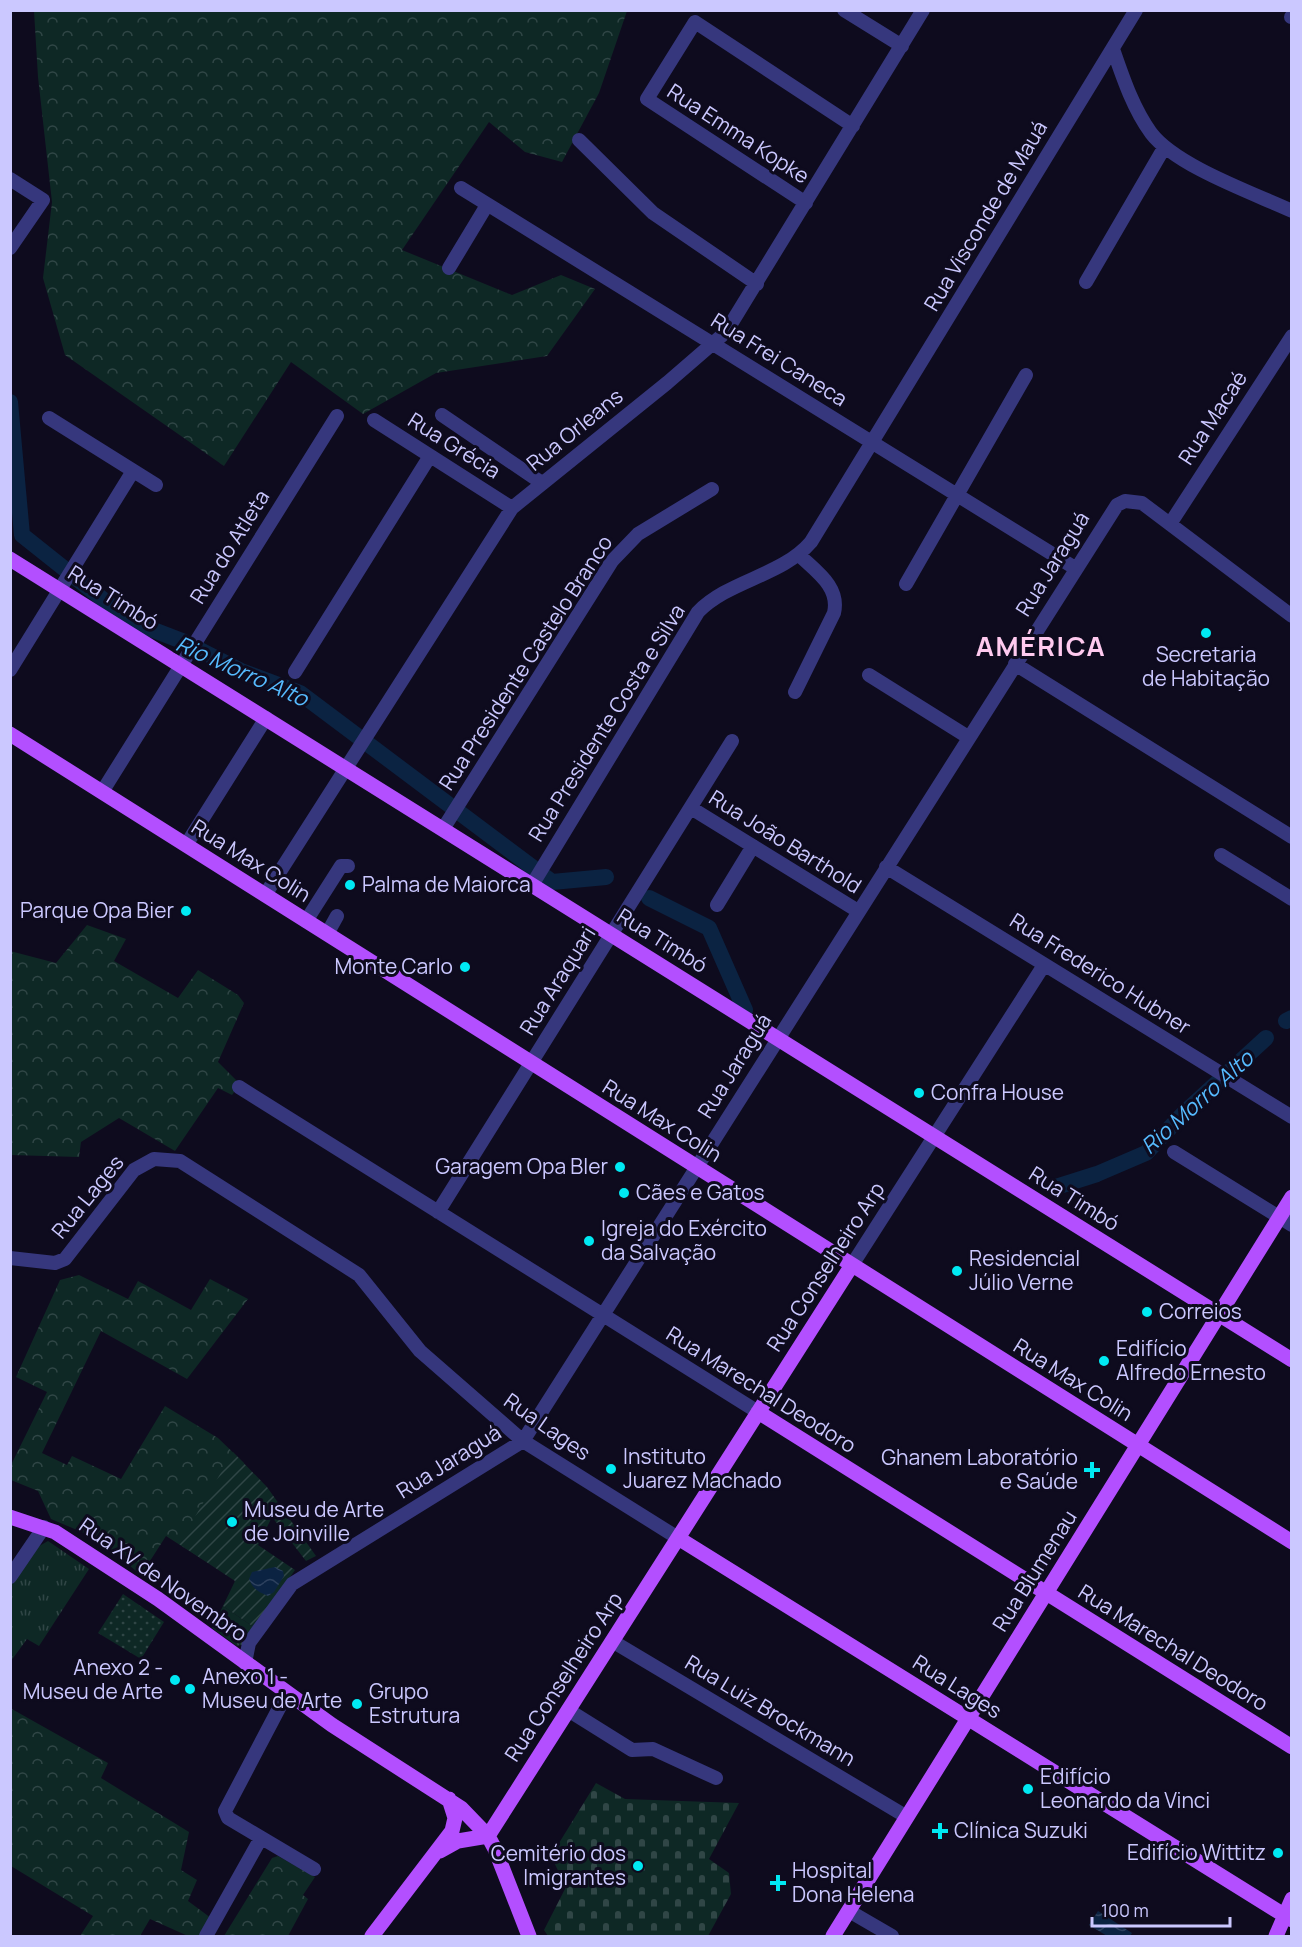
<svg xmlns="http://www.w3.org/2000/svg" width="1302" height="1947" font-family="Manrope,sans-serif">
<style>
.grass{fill:url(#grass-dots)}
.forest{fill:url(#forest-crowns)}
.cemetery{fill:url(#cemetery-stones)}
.park{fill:url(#park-tufts)}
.garden{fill:url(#garden-furrows)}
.water{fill:url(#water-waves)}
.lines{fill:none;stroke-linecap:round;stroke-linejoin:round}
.river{stroke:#0b2342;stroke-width:16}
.minor{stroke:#36377d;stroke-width:14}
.major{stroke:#b34fff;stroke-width:15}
.poi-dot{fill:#00e9f3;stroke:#0e0b1e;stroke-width:2}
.labels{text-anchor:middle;stroke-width:6;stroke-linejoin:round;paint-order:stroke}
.street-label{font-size:21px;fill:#cbc8ff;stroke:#0e0b1e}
.poi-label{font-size:21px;fill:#cbc8ff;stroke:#0e0b1e;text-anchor:start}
.water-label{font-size:22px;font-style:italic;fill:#56bbff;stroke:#0e0b1e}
.district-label{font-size:27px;font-weight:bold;letter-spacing:1.5px;fill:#ffcaef;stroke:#0e0b1e}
</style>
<defs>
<pattern id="grass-dots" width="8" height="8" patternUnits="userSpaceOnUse" patternTransform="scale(1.5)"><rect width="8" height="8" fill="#0e2825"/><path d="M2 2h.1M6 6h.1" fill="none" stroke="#304646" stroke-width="1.8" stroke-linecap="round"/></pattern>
<pattern id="forest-crowns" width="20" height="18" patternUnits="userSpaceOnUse" patternTransform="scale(1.5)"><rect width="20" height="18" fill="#0e2825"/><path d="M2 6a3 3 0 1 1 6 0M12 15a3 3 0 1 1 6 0" fill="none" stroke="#304646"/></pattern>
<pattern id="cemetery-stones" width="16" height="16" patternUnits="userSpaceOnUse" patternTransform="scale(1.5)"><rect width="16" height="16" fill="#0e2825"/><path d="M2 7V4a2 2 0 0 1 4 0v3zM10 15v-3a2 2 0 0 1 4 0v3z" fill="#304646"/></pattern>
<pattern id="park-tufts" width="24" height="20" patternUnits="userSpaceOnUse" patternTransform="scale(1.5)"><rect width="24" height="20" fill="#0e2825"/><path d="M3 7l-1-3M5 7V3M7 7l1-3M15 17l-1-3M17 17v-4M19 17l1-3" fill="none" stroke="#304646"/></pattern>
<pattern id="garden-furrows" width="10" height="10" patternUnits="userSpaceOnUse" patternTransform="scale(1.5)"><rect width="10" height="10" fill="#0e2825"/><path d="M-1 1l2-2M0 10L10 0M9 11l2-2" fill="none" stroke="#304646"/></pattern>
<pattern id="water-waves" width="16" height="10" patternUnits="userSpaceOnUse" patternTransform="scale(1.5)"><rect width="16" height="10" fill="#0b2342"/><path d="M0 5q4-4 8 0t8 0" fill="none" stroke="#2d415e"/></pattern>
</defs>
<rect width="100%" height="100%" fill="#0e0b1e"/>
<path class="grass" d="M 123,1594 L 164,1622 L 141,1659 L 98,1633 Z"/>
<path class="forest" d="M 34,11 L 627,11 L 599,93 L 562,162 L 525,152 L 489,122 L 402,250 L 512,295 L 561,275 L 595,289 L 547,356 L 436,373 L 363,414 L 291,362 L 224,466 L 65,355 L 43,278 L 52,202 L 38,77 Z
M 87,925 L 126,939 L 114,961 L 178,998 L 198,970 L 238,995 L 244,1003 L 218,1062 L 240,1084 L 232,1095 L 218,1088 L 175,1151 L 119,1118 L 81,1142 L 79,1157 L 11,1155 L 10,951 L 56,963 Z
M 79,1275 L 128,1299 L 138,1281 L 191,1310 L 210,1279 L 248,1299 L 187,1379 L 101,1331 L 42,1453 L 67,1465 L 72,1456 L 121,1479 L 165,1406 L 218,1438 L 244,1463 L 205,1561 L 166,1536 L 141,1575 L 96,1538 L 51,1519 L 38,1491 L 11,1480 L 10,1467 L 47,1392 L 16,1377 L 60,1280 Z
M 10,1708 L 108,1763 L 101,1778 L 189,1832 L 181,1870 L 197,1880 L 188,1901 L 211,1918 L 201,1936 L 188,1936 L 150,1919 L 140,1936 L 80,1936 L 93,1916 L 11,1866 Z
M 278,1856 L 315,1877 L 303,1895 L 308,1899 L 288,1936 L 224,1936 L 272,1858 Z"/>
<path class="cemetery" d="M 596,1783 L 625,1799 L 739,1803 L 709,1859 L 729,1873 L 731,1894 L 708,1936 L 548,1936 L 544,1930 L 566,1887 L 551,1856 Z"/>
<path class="park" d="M 48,1541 L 89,1569 L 39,1646 L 27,1639 L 11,1661 L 11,1585 L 34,1549 Z
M 223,1606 L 255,1628 L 245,1644 L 237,1646 L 212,1628 Z"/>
<path class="garden" d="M 233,1452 L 267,1487 L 316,1556 L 306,1561 L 272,1517 L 258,1545 L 295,1570 L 255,1628 L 223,1606 L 235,1581 L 179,1544 Z"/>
<path class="water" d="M 275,1567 L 283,1571 L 284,1576 L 274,1592 L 268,1596 C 258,1592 253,1589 249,1579 L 252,1572 Z
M 1098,1911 L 1132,1933 L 1130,1936 L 1107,1936 L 1089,1925 Z"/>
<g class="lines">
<path class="river" d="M 10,402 L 22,535 L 130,621 L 182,641 L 241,671 L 300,693 L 552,882 L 606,877
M 649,898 L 709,928 L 745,1010
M 1286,1021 L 1292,1018
M 1056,1187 L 1097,1174 L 1146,1153 L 1183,1114 L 1266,1038"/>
<path class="minor" d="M 844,10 L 902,46
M 1291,17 L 1292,16
M 1113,49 C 1123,78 1133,108 1151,133 C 1176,166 1253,193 1292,211
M 579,140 L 653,213 L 757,284
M 10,179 L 43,200 L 10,248
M 461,188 L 1075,568
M 806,203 L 647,99 L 695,22 L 853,126
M 449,268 L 487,205
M 1086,282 L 1164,148
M 442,415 L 542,483
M 49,418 L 156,485
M 374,420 L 512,508
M 1170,524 L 1292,336
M 906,584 L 1026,375
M 1015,664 L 1292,837
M 10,670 L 133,471
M 295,672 L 430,456
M 869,675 L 968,737
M 795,692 L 834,613 C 840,587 817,572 799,555
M 102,792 L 337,416
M 691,808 L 858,911
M 443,829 L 612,561 L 638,534 L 712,489
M 186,845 L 266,718
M 1221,855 L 1292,899
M 886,867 L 1292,1117
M 532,885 L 698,612 C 729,580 782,576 811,542 L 1136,10
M 265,895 L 512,508 L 667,383 L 726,332 L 923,10
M 717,905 L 753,846
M 306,921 L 341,866 L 348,866
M 327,934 L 337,916
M 239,1087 L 758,1412
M 1174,1152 L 1292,1225
M 438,1212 L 732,741
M 10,1258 L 55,1263 L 65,1259 L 134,1170 L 154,1159 L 180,1161 L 359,1275 L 420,1351 L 523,1441 L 678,1538
M 852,1265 L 1044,965
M 10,1577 L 44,1527
M 612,1641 L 907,1817
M 245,1663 L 249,1643 L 292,1584 L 523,1441 L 1117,505 L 1125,501 L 1142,503 L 1292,616
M 287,1693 L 225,1811 L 228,1818 L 314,1869
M 568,1710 L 632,1750 L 653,1749 L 716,1778
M 849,1911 L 892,1936
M 206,1936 L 261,1838"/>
<path class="major" d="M 10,559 L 1292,1360
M 10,734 L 1292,1542
M 758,1412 L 1292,1747
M 10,1517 L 55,1532 L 158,1599 L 332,1725 L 461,1808 L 488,1836 L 495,1849 L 529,1936
M 678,1538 L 1292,1920
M 488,1836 L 852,1265
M 440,1851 L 458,1841 L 488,1836
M 372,1936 L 452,1831 L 455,1818 L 449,1799
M 833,1936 L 1292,1197
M 1276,1936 L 1292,1899"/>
</g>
<g class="poi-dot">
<circle cx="1206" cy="633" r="6"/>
<circle cx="350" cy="885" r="6"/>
<circle cx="186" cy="911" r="6"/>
<circle cx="465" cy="967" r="6"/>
<circle cx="919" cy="1093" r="6"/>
<circle cx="620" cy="1167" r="6"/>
<circle cx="624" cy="1193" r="6"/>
<circle cx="589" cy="1241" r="6"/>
<circle cx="957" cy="1271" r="6"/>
<circle cx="1147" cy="1312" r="6"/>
<circle cx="1104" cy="1361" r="6"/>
<circle cx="611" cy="1469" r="6"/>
<path d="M1089 1461h6v6h6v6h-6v6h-6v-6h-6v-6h6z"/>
<circle cx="232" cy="1522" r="6"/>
<circle cx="175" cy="1680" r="6"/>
<circle cx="190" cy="1689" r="6"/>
<circle cx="357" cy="1704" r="6"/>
<circle cx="1028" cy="1789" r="6"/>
<path d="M937 1822h6v6h6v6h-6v6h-6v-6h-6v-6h6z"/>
<circle cx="1278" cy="1853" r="6"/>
<circle cx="638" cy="1866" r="6"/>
<path d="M775 1874h6v6h6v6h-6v6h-6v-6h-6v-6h6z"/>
</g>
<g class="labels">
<g class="street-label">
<text transform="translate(738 134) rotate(33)" y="7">Rua Emma Kopke</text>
<text transform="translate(986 216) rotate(-59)" y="7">Rua Visconde de Mauá</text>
<text transform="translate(779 360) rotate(32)" y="7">Rua Frei Caneca</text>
<text transform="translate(1213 418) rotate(-57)" y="7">Rua Macaé</text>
<text transform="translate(575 430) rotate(-39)" y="7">Rua Orleans</text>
<text transform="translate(454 446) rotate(32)" y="7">Rua Grécia</text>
<text transform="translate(230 547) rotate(-58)" y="7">Rua do Atleta</text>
<text transform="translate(1053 564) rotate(-58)" y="7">Rua Jaraguá</text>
<text transform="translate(113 598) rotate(32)" y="7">Rua Timbó</text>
<text transform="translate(526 663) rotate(-57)" y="7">Rua Presidente Castelo Branco</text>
<text transform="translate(607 723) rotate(-58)" y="7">Rua Presidente Costa e Silva</text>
<text transform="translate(785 842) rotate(32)" y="7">Rua João Barthold</text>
<text transform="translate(251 861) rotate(32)" y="7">Rua Max Colin</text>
<text transform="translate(662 941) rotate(32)" y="7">Rua Timbó</text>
<text transform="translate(1100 974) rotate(32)" y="7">Rua Frederico Hubner</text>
<text transform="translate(558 981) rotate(-58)" y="7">Rua Araquari</text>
<text transform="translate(735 1066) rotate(-58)" y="7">Rua Jaraguá</text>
<text transform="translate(662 1121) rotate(32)" y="7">Rua Max Colin</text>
<text transform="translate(88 1197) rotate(-51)" y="7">Rua Lages</text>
<text transform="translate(1074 1199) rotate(32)" y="7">Rua Timbó</text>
<text transform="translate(826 1267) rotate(-57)" y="7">Rua Conselheiro Arp</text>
<text transform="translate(1073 1380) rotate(32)" y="7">Rua Max Colin</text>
<text transform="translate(761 1390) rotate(32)" y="7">Rua Marechal Deodoro</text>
<text transform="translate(547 1427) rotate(35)" y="7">Rua Lages</text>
<text transform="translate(449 1462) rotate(-32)" y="7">Rua Jaraguá</text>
<text transform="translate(1035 1571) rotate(-58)" y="7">Rua Blumenau</text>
<text transform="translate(163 1580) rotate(35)" y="7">Rua XV de Novembro</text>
<text transform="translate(1173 1648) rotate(32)" y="7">Rua Marechal Deodoro</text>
<text transform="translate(564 1677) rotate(-57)" y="7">Rua Conselheiro Arp</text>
<text transform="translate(957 1687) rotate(32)" y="7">Rua Lages</text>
<text transform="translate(770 1711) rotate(31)" y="7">Rua Luiz Brockmann</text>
</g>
<g class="poi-label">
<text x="1206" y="662" text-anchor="middle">Secretaria<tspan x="1206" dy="24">de Habitação</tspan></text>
<text x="362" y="892">Palma de Maiorca</text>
<text x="174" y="918" text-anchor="end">Parque Opa Bier</text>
<text x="453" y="974" text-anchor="end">Monte Carlo</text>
<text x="931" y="1100">Confra House</text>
<text x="608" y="1174" text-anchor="end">Garagem Opa BIer</text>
<text x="636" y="1200">Cães e Gatos</text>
<text x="601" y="1236">Igreja do Exército<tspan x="601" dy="24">da Salvação</tspan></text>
<text x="969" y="1266">Residencial<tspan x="969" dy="24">Júlio Verne</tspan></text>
<text x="1159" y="1319">Correios</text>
<text x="1116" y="1356">Edifício<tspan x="1116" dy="24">Alfredo Ernesto</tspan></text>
<text x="623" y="1464">Instituto<tspan x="623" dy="24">Juarez Machado</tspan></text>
<text x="1078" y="1465" text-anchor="end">Ghanem Laboratório<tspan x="1078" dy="24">e Saúde</tspan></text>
<text x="244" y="1517">Museu de Arte<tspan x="244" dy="24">de Joinville</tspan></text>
<text x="163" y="1675" text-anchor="end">Anexo 2 -<tspan x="163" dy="24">Museu de Arte</tspan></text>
<text x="202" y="1684">Anexo 1 -<tspan x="202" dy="24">Museu de Arte</tspan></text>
<text x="369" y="1699">Grupo<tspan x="369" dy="24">Estrutura</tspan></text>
<text x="1040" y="1784">Edifício<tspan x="1040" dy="24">Leonardo da Vinci</tspan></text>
<text x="954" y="1838">Clínica Suzuki</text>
<text x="1266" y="1860" text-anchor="end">Edifício Wittitz</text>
<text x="626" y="1861" text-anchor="end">Cemitério dos<tspan x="626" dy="24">Imigrantes</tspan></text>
<text x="792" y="1878">Hospital<tspan x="792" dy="24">Dona Helena</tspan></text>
</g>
<g class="water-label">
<text transform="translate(242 671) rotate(24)" y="8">Rio Morro Alto</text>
<text transform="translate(1197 1102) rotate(-42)" y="8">Rio Morro Alto</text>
</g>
<g class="district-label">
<text x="1041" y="656">AMÉRICA</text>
</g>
</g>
<rect width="1302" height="1947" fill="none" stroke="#cbc8ff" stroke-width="24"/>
<path d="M1092 1917v9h138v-9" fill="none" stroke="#cbc8ff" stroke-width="3"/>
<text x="1101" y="1917" font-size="18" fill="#cbc8ff" stroke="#0e0b1e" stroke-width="4.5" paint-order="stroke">100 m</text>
</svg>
